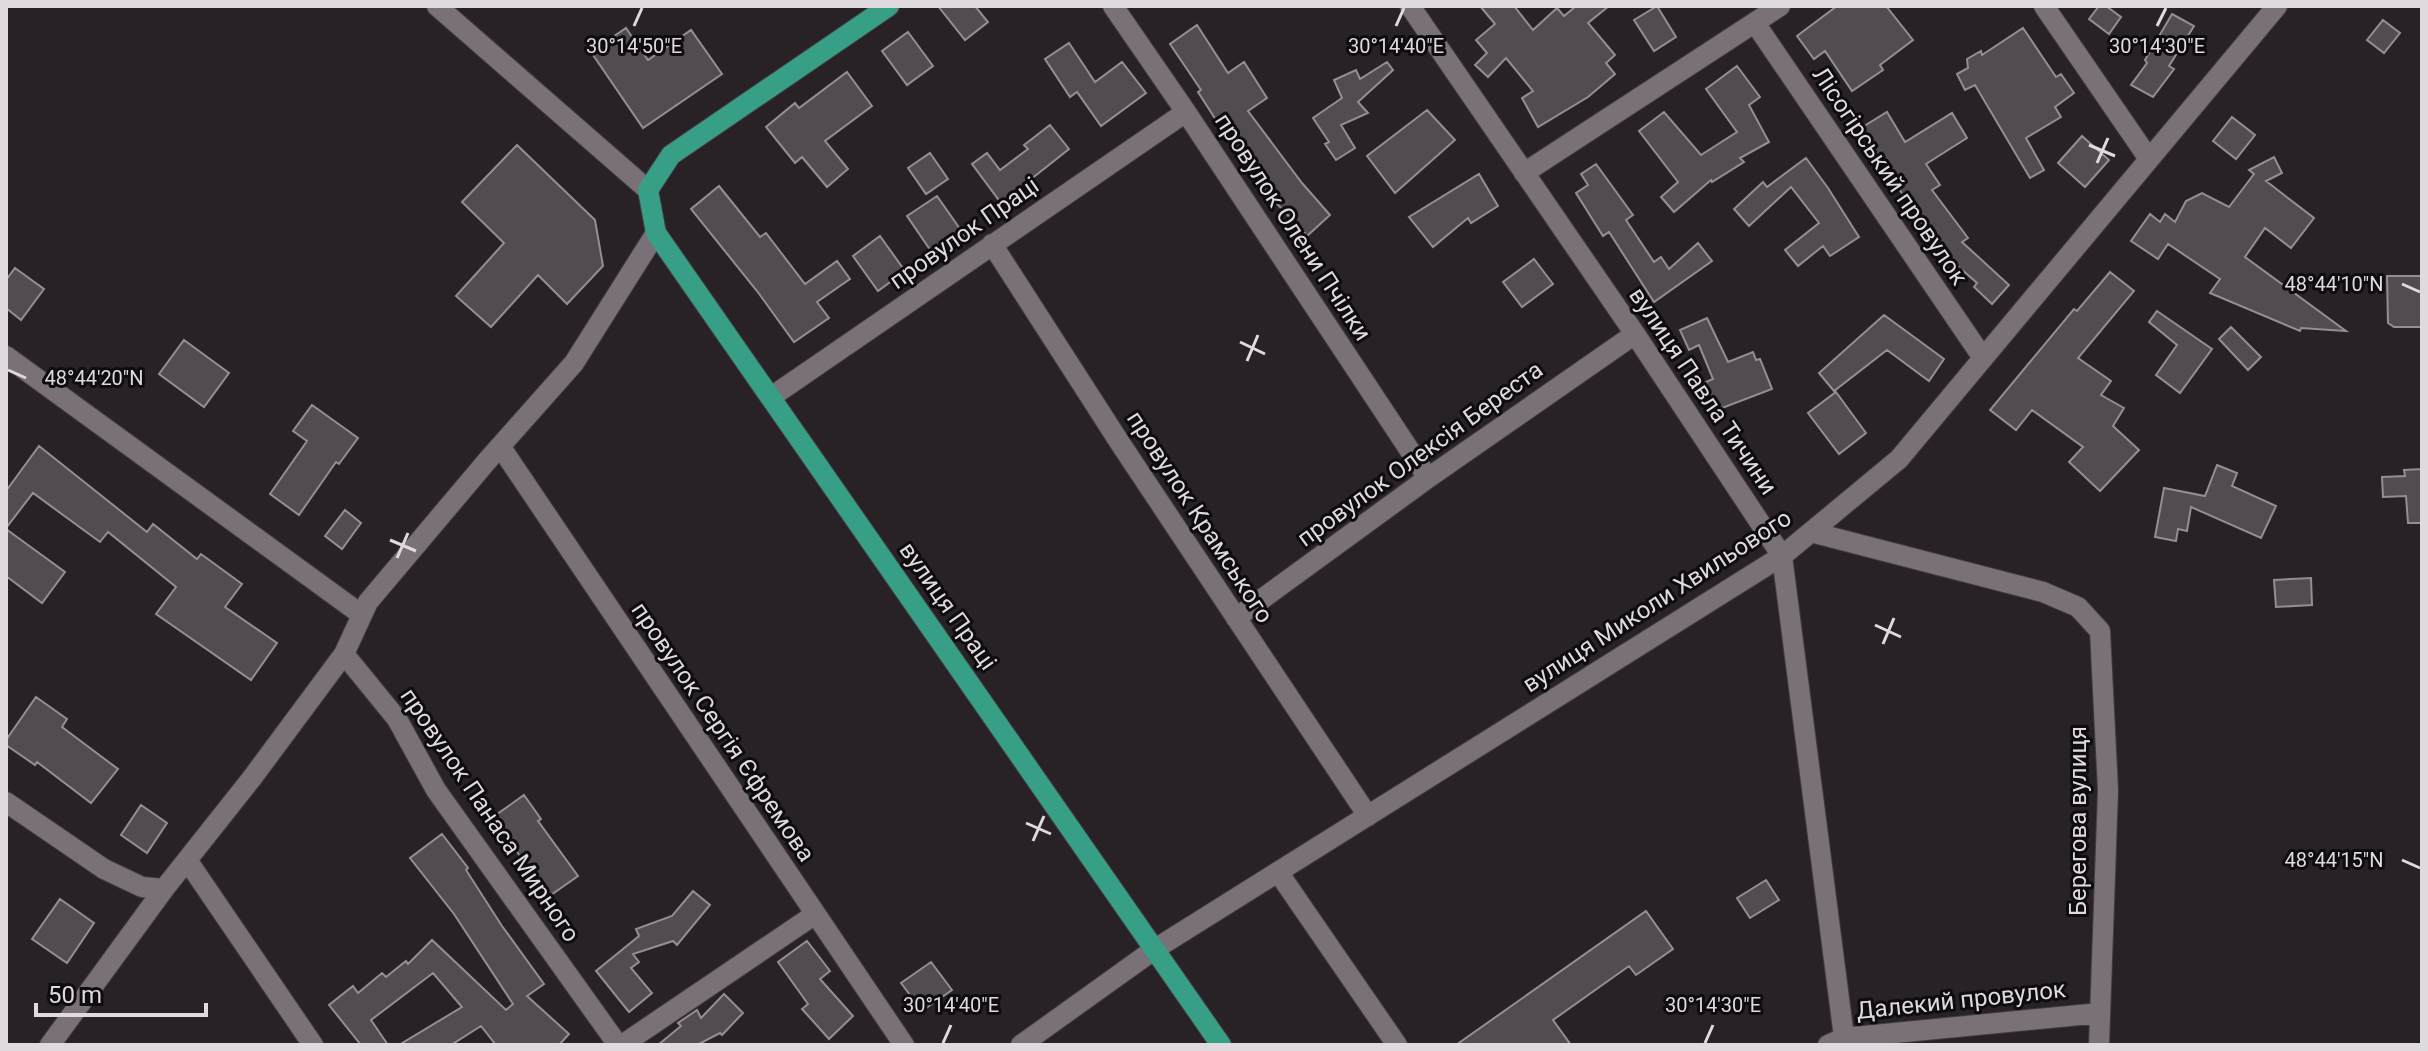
<svg xmlns="http://www.w3.org/2000/svg" width="2428" height="1051" font-family="Roboto,sans-serif">
<style>
.building{fill:#524b51;stroke:#958d94;stroke-width:2}
.lines{fill:none;stroke-linecap:round;stroke-linejoin:round}
.minor-casing{stroke:#423d41;stroke-width:22}
.major-casing{stroke:#423d41;stroke-width:22}
.minor{stroke:#797177;stroke-width:20}
.major{stroke:#389f87;stroke-width:20}
.ticks{fill:none;stroke:#dfdade;stroke-width:3}
.labels{text-anchor:middle;stroke-width:6;stroke-linejoin:round;paint-order:stroke}
.street-label{font-size:24px;fill:#dfdade;stroke:#0f0c0f}
.ticks-label{font-size:20px;text-anchor:middle;fill:#dfdade;stroke:#0f0c0f;stroke-width:6;stroke-linejoin:round;paint-order:stroke}
</style>
<rect width="100%" height="100%" fill="#282227"/>
<path class="building" d="M 938,6 L 975,6 L 988,22 L 965,40 Z
M 1480,6 L 1514,6 L 1533,30 L 1557,8 L 1564,16 L 1576,6 L 1609,6 L 1588,23 L 1615,55 L 1606,63 L 1615,74 L 1588,97 L 1538,127 L 1522,98 L 1533,91 L 1506,58 L 1488,77 L 1475,65 L 1487,53 L 1476,40 L 1495,24 Z
M 1657,6 L 1676,37 L 1654,51 L 1634,20 Z
M 1837,6 L 1886,6 L 1913,40 L 1880,65 L 1883,70 L 1852,91 L 1825,51 L 1814,59 L 1797,36 Z
M 2099,6 L 2106,6 L 2121,17 L 2109,34 L 2089,19 Z
M 2172,14 L 2194,26 L 2169,66 L 2174,69 L 2153,97 L 2131,85 L 2147,63 L 2145,60 Z
M 2383,20 L 2400,33 L 2384,53 L 2367,40 Z
M 1197,25 L 1228,73 L 1244,62 L 1267,98 L 1248,111 L 1302,183 L 1330,215 L 1307,236 L 1267,193 L 1234,148 L 1198,92 L 1201,90 L 1170,44 Z
M 626,28 L 648,60 L 691,30 L 722,74 L 643,128 L 591,52 Z
M 2023,28 L 2056,77 L 2061,74 L 2074,93 L 2055,107 L 2061,117 L 2026,138 L 2044,170 L 2030,178 L 1975,85 L 1965,90 L 1957,74 L 1968,68 L 1967,59 L 1981,51 L 1982,55 Z
M 908,32 L 933,66 L 907,85 L 882,51 Z
M 1069,43 L 1095,82 L 1122,62 L 1146,93 L 1101,126 L 1077,92 L 1070,97 L 1045,59 Z
M 1387,62 L 1393,70 L 1358,102 L 1368,113 L 1341,125 L 1355,148 L 1336,160 L 1325,144 L 1329,142 L 1313,118 L 1342,98 L 1334,80 L 1356,70 L 1360,79 Z
M 1737,66 L 1760,97 L 1749,105 L 1769,142 L 1740,158 L 1744,162 L 1712,182 L 1711,180 L 1674,212 L 1661,197 L 1678,182 L 1639,131 L 1664,112 L 1701,155 L 1737,132 L 1706,89 Z
M 847,72 L 872,106 L 825,141 L 848,169 L 827,187 L 802,157 L 795,163 L 766,127 L 795,103 L 799,108 Z
M 1427,110 L 1455,140 L 1395,193 L 1367,156 Z
M 1887,112 L 1905,142 L 1952,113 L 1967,138 L 1926,164 L 1940,185 L 1932,190 L 1968,238 L 1962,242 L 2009,285 L 1992,304 L 1974,287 L 1977,283 L 1945,255 L 1911,208 L 1861,128 Z
M 2232,117 L 2255,135 L 2236,159 L 2213,141 Z
M 1050,125 L 1069,149 L 1001,203 L 972,164 L 987,153 L 1000,170 L 1028,149 L 1024,145 Z
M 2082,136 L 2109,160 L 2085,187 L 2058,163 Z
M 517,145 L 595,220 L 603,266 L 567,304 L 538,275 L 491,327 L 456,296 L 504,243 L 462,202 Z
M 930,153 L 948,179 L 926,194 L 908,168 Z
M 2274,157 L 2282,173 L 2266,181 L 2314,218 L 2291,248 L 2265,228 L 2245,257 L 2346,331 L 2301,328 L 2300,331 L 2210,293 L 2220,279 L 2168,244 L 2158,259 L 2131,241 L 2150,214 L 2160,222 L 2165,214 L 2175,222 L 2186,201 L 2202,193 L 2229,207 L 2254,174 L 2249,170 Z
M 1806,158 L 1828,188 L 1859,237 L 1830,256 L 1823,246 L 1798,266 L 1785,250 L 1819,223 L 1791,187 L 1749,226 L 1734,209 L 1763,182 L 1767,187 Z
M 1596,164 L 1633,215 L 1626,220 L 1654,262 L 1661,257 L 1669,269 L 1698,243 L 1712,261 L 1654,302 L 1609,232 L 1603,236 L 1576,193 L 1588,185 L 1581,174 Z
M 1479,174 L 1498,206 L 1471,223 L 1468,218 L 1433,247 L 1409,217 Z
M 719,186 L 760,237 L 766,233 L 805,284 L 837,261 L 850,279 L 817,302 L 829,318 L 794,342 L 757,291 L 691,209 Z
M 937,196 L 965,236 L 935,257 L 907,216 Z
M 880,236 L 905,271 L 878,291 L 853,256 Z
M 1534,259 L 1553,284 L 1522,307 L 1503,282 Z
M 15,268 L 44,289 L 21,320 L 6,308 L 6,280 Z
M 2110,272 L 2134,291 L 2078,358 L 2111,381 L 2101,395 L 2124,408 L 2113,426 L 2139,450 L 2100,491 L 2069,462 L 2083,447 L 2032,410 L 2016,430 L 1990,410 L 2074,309 L 2077,311 Z
M 2387,276 L 2422,276 L 2422,327 L 2394,327 L 2388,323 Z
M 2157,311 L 2212,349 L 2180,393 L 2156,375 L 2177,345 L 2149,322 Z
M 1884,315 L 1944,359 L 1929,381 L 1887,350 L 1834,391 L 1819,373 Z
M 1707,318 L 1728,362 L 1753,352 L 1756,360 L 1760,359 L 1772,389 L 1717,410 L 1706,382 L 1713,379 L 1699,345 L 1689,350 L 1680,330 Z
M 2231,327 L 2261,357 L 2248,370 L 2219,339 Z
M 184,340 L 229,373 L 204,407 L 159,374 Z
M 1836,392 L 1866,433 L 1839,454 L 1808,413 Z
M 312,405 L 358,438 L 339,464 L 336,462 L 299,515 L 270,494 L 307,441 L 293,431 Z
M 39,446 L 147,532 L 153,524 L 197,559 L 201,554 L 242,584 L 225,607 L 277,643 L 251,680 L 156,614 L 176,587 L 108,532 L 100,542 L 33,493 L 6,528 L 6,491 Z
M 2217,465 L 2237,473 L 2232,486 L 2276,506 L 2261,538 L 2191,507 L 2187,531 L 2178,529 L 2176,541 L 2155,537 L 2164,488 L 2205,496 Z
M 2422,469 L 2422,523 L 2408,523 L 2406,496 L 2383,497 L 2382,477 L 2405,476 L 2404,470 Z
M 345,510 L 361,523 L 342,549 L 325,536 Z
M 6,529 L 65,572 L 42,603 L 6,576 Z
M 2311,578 L 2312,605 L 2276,607 L 2274,580 Z
M 36,697 L 67,719 L 62,727 L 118,769 L 91,803 L 37,762 L 35,765 L 6,745 L 6,740 Z
M 524,795 L 541,819 L 538,821 L 578,876 L 548,897 L 493,817 Z
M 141,805 L 167,823 L 147,853 L 121,835 Z
M 442,834 L 468,868 L 466,870 L 502,926 L 544,984 L 527,996 L 569,1034 L 559,1045 L 496,1045 L 481,1026 L 451,1045 L 399,1045 L 462,1007 L 433,973 L 371,1020 L 388,1045 L 361,1045 L 329,1005 L 353,986 L 358,993 L 382,973 L 386,977 L 406,961 L 408,964 L 432,940 L 506,1010 L 513,1004 L 454,914 L 410,858 Z
M 1766,880 L 1779,900 L 1750,918 L 1737,898 Z
M 693,891 L 710,905 L 677,945 L 673,941 L 633,954 L 639,962 L 631,968 L 652,993 L 629,1012 L 596,971 L 639,936 L 636,929 L 672,916 Z
M 60,899 L 94,923 L 67,963 L 32,939 Z
M 1646,911 L 1673,949 L 1636,975 L 1629,966 L 1553,1020 L 1571,1045 L 1456,1045 Z
M 807,941 L 830,971 L 820,979 L 853,1016 L 829,1039 L 802,1009 L 808,1004 L 778,962 Z
M 931,962 L 952,990 L 922,1011 L 901,983 Z
M 724,994 L 743,1013 L 722,1035 L 720,1033 L 697,1045 L 658,1045 L 681,1026 L 678,1023 L 697,1010 L 701,1018 Z"/>
<g class="lines">
<g class="minor-casing">
<path id="minor" d="M 437,6 L 648,190
M 1113,6 L 1186,112 L 1428,478
M 1410,6 L 1635,334 L 1782,556 L 1845,1045
M 2044,6 L 2149,159
M 1755,23 L 1983,358
M 1524,173 L 1780,6
M 992,244 L 1120,443 L 1368,816
M 6,356 L 362,615
M 771,397 L 1186,112
M 500,446 L 904,1045
M 1811,532 L 2043,592 L 2078,607 L 2100,631 L 2108,790 L 2099,1045
M 1236,618 L 1428,478 L 1635,334
M 344,654 L 397,719 L 436,790 L 618,1045
M 6,802 L 104,869 L 142,887 L 164,889
M 187,860 L 313,1045
M 1278,872 L 1397,1045
M 50,1045 L 164,889 L 252,778 L 344,654 L 368,602 L 487,461 L 574,363 L 656,233
M 622,1045 L 814,915
M 1021,1045 L 1155,949 L 1782,556 L 1899,459 L 2277,6
M 1828,1045 L 1843,1038 L 2100,1013"/>
</g>
<g class="major-casing">
<path id="major" d="M 889,6 L 671,155 L 648,190 L 656,233 L 1221,1045"/>
</g>
<use href="#minor" class="minor"/>
<use href="#major" class="major"/>
</g>
<path class="ticks" d="M 634,26 L 642,8M 1396,26 L 1404,8M 2157,26 L 2166,8M 2089,145 L 2115,156M 2097,163 L 2108,138M 2402,284 L 2420,292M 1240,342 L 1265,354M 1247,361 L 1258,335M 8,370 L 26,378M 390,540 L 416,551M 397,558 L 408,533M 1875,625 L 1901,637M 1883,644 L 1894,618M 1026,823 L 1051,834M 1033,841 L 1044,816M 2402,860 L 2420,868M 943,1043 L 951,1025M 1705,1043 L 1713,1025"/>
<g class="labels">
<g class="street-label">
<text transform="translate(1890 176) rotate(56)" y="8">Лісогірський провулок</text>
<text transform="translate(1293 227) rotate(57)" y="8">провулок Олени Пчілки</text>
<text transform="translate(964 233) rotate(-35)" y="8">провулок Праці</text>
<text transform="translate(1703 391) rotate(56)" y="8">вулиця Павла Тичини</text>
<text transform="translate(1420 454) rotate(-36)" y="8">провулок Олексія Береста</text>
<text transform="translate(1200 517) rotate(57)" y="8">провулок Крамського</text>
<text transform="translate(1657 601) rotate(-33)" y="8">вулиця Миколи Хвильового</text>
<text transform="translate(948 606) rotate(55)" y="8">вулиця Праці</text>
<text transform="translate(723 732) rotate(56)" y="8">провулок Сергія Єфремова</text>
<text transform="translate(490 815) rotate(56)" y="8">провулок Панаса Мирного</text>
<text transform="translate(2078 821) rotate(-90)" y="8">Берегова вулиця</text>
<text transform="translate(1961 1000) rotate(-6)" y="8">Далекий провулок</text>
</g>
</g>
<g class="ticks-label">
<text x="634" y="53">30°14'50"E</text>
<text x="1396" y="53">30°14'40"E</text>
<text x="2157" y="53">30°14'30"E</text>
<text x="2334" y="291">48°44'10"N</text>
<text x="94" y="385">48°44'20"N</text>
<text x="2334" y="867">48°44'15"N</text>
<text x="951" y="1012">30°14'40"E</text>
<text x="1713" y="1012">30°14'30"E</text>
</g>
<rect width="2428" height="1051" fill="none" stroke="#dfdade" stroke-width="16"/>
<path d="M36 1003v12h170v-12" fill="none" stroke="#dfdade" stroke-width="4"/>
<text x="48" y="1003" font-size="24" fill="#dfdade" stroke="#0f0c0f" stroke-width="6" paint-order="stroke">50 m</text>
</svg>
